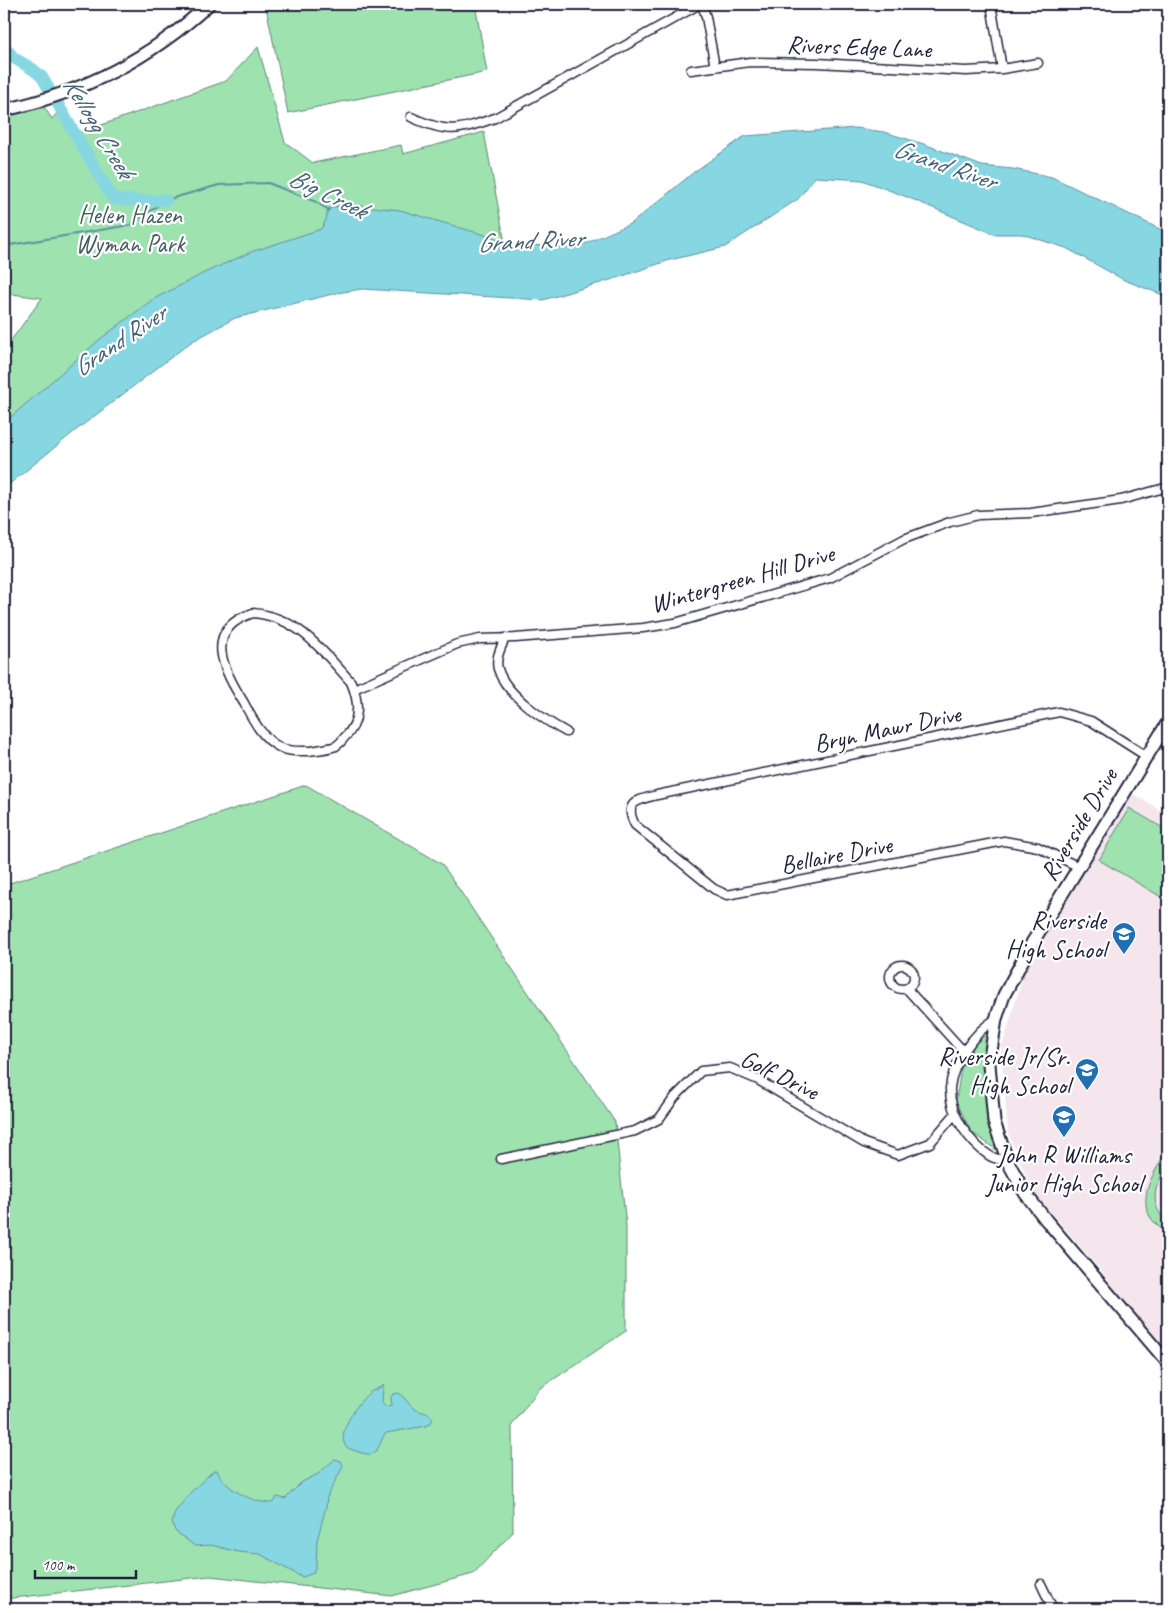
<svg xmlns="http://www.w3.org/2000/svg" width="1172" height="1613" font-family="Caveat,sans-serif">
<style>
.built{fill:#f5e6ee}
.green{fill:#9de2af;stroke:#608275}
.water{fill:#87d7e2;stroke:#5f8f9f}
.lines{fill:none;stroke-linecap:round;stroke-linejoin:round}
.stream{stroke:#5f8f9f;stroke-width:2}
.river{stroke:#87d7e2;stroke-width:12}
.minor-casing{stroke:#22223b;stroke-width:11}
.secondary-casing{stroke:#22223b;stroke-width:15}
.minor{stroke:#fff;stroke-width:8}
.secondary{stroke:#fff;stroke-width:11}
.labels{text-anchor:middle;stroke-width:4.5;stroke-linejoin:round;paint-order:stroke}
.street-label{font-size:25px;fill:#22223b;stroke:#fff}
.park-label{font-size:25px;fill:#475c5e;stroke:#fff}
.poi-label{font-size:25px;fill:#22223b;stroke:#fff;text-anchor:end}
.water-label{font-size:26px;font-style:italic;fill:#456175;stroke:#fff}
</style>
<rect width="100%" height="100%" fill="#fff"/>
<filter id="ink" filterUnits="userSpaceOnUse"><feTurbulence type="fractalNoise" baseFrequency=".02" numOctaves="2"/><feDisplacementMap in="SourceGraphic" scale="10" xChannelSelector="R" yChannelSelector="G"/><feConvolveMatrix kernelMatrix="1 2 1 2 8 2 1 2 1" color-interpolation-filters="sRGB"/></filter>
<g filter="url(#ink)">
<path class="built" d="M 1132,793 L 1168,815 L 1168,1359 L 1103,1273 L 1033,1192 L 1008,1133 L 1001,1050 L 1024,972 Z"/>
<path class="green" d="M 274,4 L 475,4 L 487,72 L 288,113 L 266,7 Z
M 258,47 L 285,142 L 313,163 L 401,145 L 403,154 L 484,132 L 509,264 L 272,288 L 4,460 L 4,350 L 42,298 L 4,293 L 4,116 L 44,107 L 52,119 L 58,112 L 73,135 L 226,81 Z
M 306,785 L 442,864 L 615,1122 L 626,1226 L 626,1331 L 539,1389 L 512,1425 L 513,1532 L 473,1574 L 392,1596 L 210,1576 L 4,1599 L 4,885 Z
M 1129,808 L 1168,831 L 1168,901 L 1099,860 Z
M 989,1033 L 1001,1153 L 971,1132 L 956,1101 L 961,1068 L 976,1043 Z
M 1168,1149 C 1168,1154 1169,1160 1168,1165 C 1167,1170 1162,1175 1160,1179 C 1151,1195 1155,1212 1168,1223 L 1168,1233 C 1128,1210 1151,1177 1168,1149 Z"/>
<path class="water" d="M 856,128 L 884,132 L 924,144 L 982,166 L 1013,169 L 1052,177 L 1168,233 L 1168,297 L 1124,280 L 1066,248 L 1022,234 L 994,234 L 907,197 L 862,180 L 815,177 L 798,199 L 725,247 L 670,260 L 617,278 L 543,300 L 362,289 L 337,293 L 235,318 L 191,342 L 75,431 L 7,486 L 4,491 L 4,423 L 99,340 L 152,300 L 206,272 L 251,252 L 321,229 L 326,220 L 328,209 L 345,204 L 400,210 L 515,244 L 575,248 L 632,223 L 694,172 L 745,136 Z
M 383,1384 C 384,1392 380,1399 384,1406 L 392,1405 L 391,1398 L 393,1394 L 399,1393 C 405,1397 408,1404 413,1408 C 421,1413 428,1411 433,1419 L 430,1424 L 426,1426 L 386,1433 C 379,1439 380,1456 367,1454 C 363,1454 357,1451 353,1450 C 328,1444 357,1403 368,1394 C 373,1389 379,1390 383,1384 Z
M 335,1459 L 341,1461 L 343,1466 L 327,1497 L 326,1507 L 317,1540 L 316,1565 L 313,1573 L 303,1577 L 298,1575 L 260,1554 L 238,1552 L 211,1545 L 195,1546 L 175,1531 L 172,1522 L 175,1512 L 191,1492 L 213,1471 L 217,1470 C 223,1488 253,1503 271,1503 L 275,1501 L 277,1497 L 285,1499 L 302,1482 L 318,1474 Z"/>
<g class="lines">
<path class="stream" d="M 4,246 L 130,225 L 166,200 L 219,185 L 268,183 L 314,201 L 329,210"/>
<path class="river" d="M 4,46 L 14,58 L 34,70 L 42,77 L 113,199 L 139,201 L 166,200"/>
<g class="minor-casing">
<path id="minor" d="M 702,4 L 706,17 L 715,67
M 991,4 L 1002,69
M 691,70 L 750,62 L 817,63 L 966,71 L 1002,69 L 1038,63
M 411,117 C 448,134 457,131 495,118 L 700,4
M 253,613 C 298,617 322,650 351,682 C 359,701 361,723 344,738 C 342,741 339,744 336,746 C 328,749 317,750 309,751 C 300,751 288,752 279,747 C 262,738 253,720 244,703 C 224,671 201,630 253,613 Z
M 505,638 C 501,648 495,658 498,669 C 505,694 544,720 566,732
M 354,689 L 457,644 L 480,639 L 515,638 L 643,628 L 675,623 L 830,578 L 904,539 L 950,522 L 978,515 L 1031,513 L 1121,500 L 1168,487
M 1079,867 L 1038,847 L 1004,841 L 727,895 L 714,889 L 635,825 C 623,802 638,800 657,795 L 1059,712 L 1091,721 L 1146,756
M890 977a12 12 0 1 1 24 0a12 12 0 1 1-24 0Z
M 907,989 L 964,1052
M 996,1019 C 975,1031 952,1063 950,1088 C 949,1113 969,1143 990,1156 C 995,1159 1003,1160 1008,1162
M 501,1159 L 635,1131 L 659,1119 L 675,1097 L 701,1071 L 730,1068 L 758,1080 L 864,1143 L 898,1155 L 930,1143 L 955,1114
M 1041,1584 L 1053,1609"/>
</g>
<g class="secondary-casing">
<path id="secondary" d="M 4,110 C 83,93 150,59 209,4
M 1168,722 L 1032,943 L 1004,995 L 996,1019 L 989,1064 L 994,1122 L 1008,1162 L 1025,1193 L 1046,1220 L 1168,1363"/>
</g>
<use href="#minor" class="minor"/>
<use href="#secondary" class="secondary"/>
</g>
</g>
<defs>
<g id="school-pin" transform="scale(1.25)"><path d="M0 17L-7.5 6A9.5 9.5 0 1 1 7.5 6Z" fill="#1f6fb2" stroke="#fff"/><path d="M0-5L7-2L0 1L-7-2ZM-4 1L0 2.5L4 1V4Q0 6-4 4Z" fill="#fff"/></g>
</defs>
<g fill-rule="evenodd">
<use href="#school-pin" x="1124" y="934"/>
<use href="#school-pin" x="1087" y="1070"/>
<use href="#school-pin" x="1064" y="1117"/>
</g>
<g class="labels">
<g class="street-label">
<text transform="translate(859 46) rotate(2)" y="9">Rivers Edge Lane</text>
<text transform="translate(742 578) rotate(-16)" y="9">Wintergreen Hill Drive</text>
<text transform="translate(887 728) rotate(-12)" y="9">Bryn Mawr Drive</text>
<text transform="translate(1078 824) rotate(-59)" y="9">Riverside Drive</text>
<text transform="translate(836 854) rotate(-11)" y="9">Bellaire Drive</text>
<text transform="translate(780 1074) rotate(26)" y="9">Golf Drive</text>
</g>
<g class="park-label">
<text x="130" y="223">Helen Hazen<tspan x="130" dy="29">Wyman Park</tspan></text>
</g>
<g class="poi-label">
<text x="1106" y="929">Riverside<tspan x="1106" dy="29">High School</tspan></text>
<text x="1070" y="1065">Riverside Jr/Sr.<tspan x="1070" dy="29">High School</tspan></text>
<text x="1064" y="1163" text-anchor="middle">John R Williams<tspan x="1064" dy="29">Junior High School</tspan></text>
</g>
<g class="water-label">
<text transform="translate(99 127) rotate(59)" y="9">Kellogg Creek</text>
<text transform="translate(945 164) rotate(19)" y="9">Grand River</text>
<text transform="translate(328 193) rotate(26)" y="9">Big Creek</text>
<text transform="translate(530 240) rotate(-3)" y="9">Grand River</text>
<text transform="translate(119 340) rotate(-34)" y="9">Grand River</text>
</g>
</g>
<rect width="1172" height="1613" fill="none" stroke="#fff" stroke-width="20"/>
<rect x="10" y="10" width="1152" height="1593" fill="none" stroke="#22223b" stroke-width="2" filter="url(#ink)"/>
<path d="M35 1570v8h101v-8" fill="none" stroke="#22223b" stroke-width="2.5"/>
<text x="42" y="1570" font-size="15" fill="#22223b" stroke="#ffffff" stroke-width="4" paint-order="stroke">100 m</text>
</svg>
